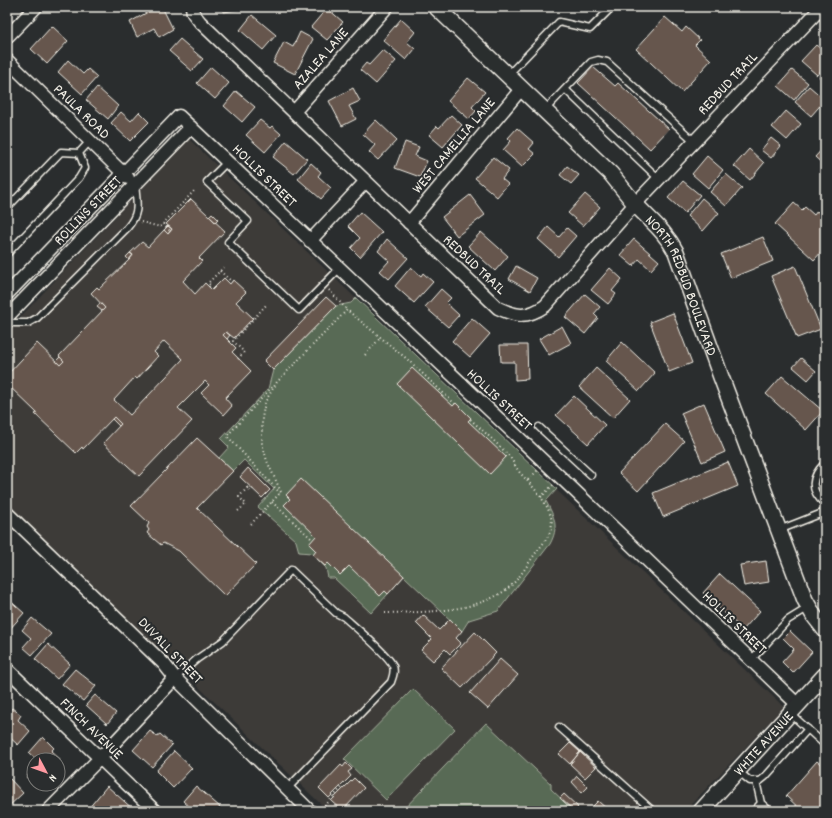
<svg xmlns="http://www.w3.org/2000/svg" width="832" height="818" font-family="Dekko,sans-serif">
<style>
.built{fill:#3c3a38}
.green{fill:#596b54;stroke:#a6ae9e}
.building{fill:#66574e;stroke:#f4f1e8;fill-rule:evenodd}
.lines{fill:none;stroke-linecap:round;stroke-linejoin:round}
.service-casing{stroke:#f4f1e8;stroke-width:9}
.minor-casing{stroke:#f4f1e8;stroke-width:15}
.tertiary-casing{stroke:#f4f1e8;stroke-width:18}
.secondary-casing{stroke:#f4f1e8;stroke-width:20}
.path{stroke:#f4f1e8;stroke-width:2;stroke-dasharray:1 3;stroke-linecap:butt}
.service{stroke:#2a2d2e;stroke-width:6}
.minor{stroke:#2a2d2e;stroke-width:12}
.tertiary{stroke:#2a2d2e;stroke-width:15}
.secondary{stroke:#2a2d2e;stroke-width:17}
.labels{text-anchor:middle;stroke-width:4;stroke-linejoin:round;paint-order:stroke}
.street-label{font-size:15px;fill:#f4f1e8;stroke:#2a2d2e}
</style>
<rect width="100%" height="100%" fill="#2a2d2e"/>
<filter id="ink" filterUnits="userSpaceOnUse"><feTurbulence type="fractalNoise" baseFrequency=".025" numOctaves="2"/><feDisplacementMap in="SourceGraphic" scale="8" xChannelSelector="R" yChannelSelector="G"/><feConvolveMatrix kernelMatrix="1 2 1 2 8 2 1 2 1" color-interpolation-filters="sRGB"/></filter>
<g filter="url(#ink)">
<path class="built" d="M 189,139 L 784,707 L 685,811 L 328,811 L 7,503 L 7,331 Z"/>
<path class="green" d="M 356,298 L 557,489 L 546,501 C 555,518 559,527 550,544 L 498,611 L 469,620 L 462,631 L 404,576 L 371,613 L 334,578 L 328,578 L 326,568 L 311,553 L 299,552 L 296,541 L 258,507 L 274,489 L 244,460 L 233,471 L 219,458 L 229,447 L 221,439 L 268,389 L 273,370 L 336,306 L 351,303 Z
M 413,689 L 455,729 L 386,800 L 344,759 Z
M 486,723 L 551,784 L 551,789 L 574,811 L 402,811 Z"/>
<path class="building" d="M 157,7 L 162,7 L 173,29 L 159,37 L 154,28 L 137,37 L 130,22 Z
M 223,7 L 241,7 L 241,9 L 224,12 Z
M 327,8 L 343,22 L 327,40 L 311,27 Z
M 252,15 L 276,35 L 263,50 L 240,30 Z
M 665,17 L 682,32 L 686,27 L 700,40 L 695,45 L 711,60 L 682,92 L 636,49 Z
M 401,19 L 415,32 L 407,42 L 415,49 L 406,60 L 383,40 Z
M 52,26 L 68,41 L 47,64 L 31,49 Z
M 300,32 L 313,39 L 295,74 L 273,63 L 284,42 L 293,47 Z
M 180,39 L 203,59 L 192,71 L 169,51 Z
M 816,45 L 825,52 L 825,66 L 817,75 L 801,61 Z
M 383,50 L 396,61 L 376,84 L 360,70 L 366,63 L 369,65 Z
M 68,60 L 83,74 L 88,69 L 97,77 L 82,94 L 58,72 Z
M 211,67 L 229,83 L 215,99 L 197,83 Z
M 593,67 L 615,86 L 618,83 L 669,129 L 650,149 L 578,83 Z
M 792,70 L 808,83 L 794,100 L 778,86 Z
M 825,70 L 825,83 L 819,77 Z
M 468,78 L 485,92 L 472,107 L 476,111 L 469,119 L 448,101 Z
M 809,86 L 825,100 L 811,116 L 795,102 Z
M 97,87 L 118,106 L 108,119 L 86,100 Z
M 353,88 L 360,101 L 349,106 L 356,119 L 342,126 L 329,101 Z
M 236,91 L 255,107 L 242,122 L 224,106 Z
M 786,111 L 801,124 L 787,140 L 772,127 Z
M 121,112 L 131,121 L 139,112 L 149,122 L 130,141 L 111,123 Z
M 451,115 L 462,125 L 443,147 L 429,135 L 437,126 L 439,128 Z
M 260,120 L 270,128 L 272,126 L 281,134 L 265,152 L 246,135 Z
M 376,120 L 397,140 L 378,160 L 369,152 L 375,145 L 363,134 Z
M 517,128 L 534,143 L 529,149 L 535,154 L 522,167 L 503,150 L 511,141 L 508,138 Z
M 771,138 L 781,146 L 771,158 L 761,150 Z
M 286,141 L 307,159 L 294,174 L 273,157 Z
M 405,142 L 419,147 L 415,156 L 427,161 L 420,177 L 395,168 Z
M 825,146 L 825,166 L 815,157 Z
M 749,149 L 764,163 L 750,180 L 734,166 Z
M 707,156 L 723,170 L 708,188 L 692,174 Z
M 493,157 L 509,170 L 502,179 L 508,184 L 497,197 L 475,178 Z
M 311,163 L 321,172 L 318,176 L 331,188 L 321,199 L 298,179 Z
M 567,166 L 579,175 L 571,184 L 560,175 Z
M 726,174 L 742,188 L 726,206 L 710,192 Z
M 683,181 L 700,195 L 685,213 L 668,198 Z
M 585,194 L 600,207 L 583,226 L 568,213 Z
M 470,195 L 485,215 L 457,236 L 442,217 Z
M 702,198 L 719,213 L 703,231 L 687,216 Z
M 191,199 L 225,231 L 199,258 L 202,261 L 183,281 L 195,294 L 205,283 L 212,290 L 224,278 L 230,284 L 233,280 L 246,292 L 236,302 L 253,318 L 234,338 L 226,332 L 223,335 L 236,348 L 232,352 L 251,371 L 225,398 L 232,406 L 224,415 L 201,393 L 209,385 L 205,381 L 178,408 L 192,421 L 139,476 L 103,443 L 121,424 L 114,417 L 83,449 L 82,447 L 76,453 L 35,414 L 37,413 L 7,384 L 7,375 L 37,343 L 60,365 L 64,361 L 59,356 L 105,308 L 91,293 L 97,287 L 99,289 L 129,260 L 133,255 L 130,253 L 142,242 L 148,247 L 164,230 L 168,234 L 172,229 L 166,224 ZM 164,341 L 183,359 L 130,415 L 114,400 L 135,377 L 137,379 L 158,356 L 154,352 Z
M 794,203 L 802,210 L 805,207 L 814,215 L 817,211 L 825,219 L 825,248 L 814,260 L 775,224 Z
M 360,212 L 382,232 L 360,257 L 351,248 L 360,238 L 348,226 Z
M 212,213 L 218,219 L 215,222 L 209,216 Z
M 168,226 L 172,229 L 168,234 L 164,230 Z
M 548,227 L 559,237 L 567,228 L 576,236 L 558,257 L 538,239 Z
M 481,232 L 508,256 L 495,271 L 468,246 Z
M 763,237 L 773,261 L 731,278 L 721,254 Z
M 387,239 L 408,258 L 389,279 L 380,271 L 389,261 L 378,251 Z
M 634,239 L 659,261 L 651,270 L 639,259 L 633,266 L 620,255 Z
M 130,253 L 133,255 L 129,260 L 126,257 Z
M 516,266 L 537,278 L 530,291 L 509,279 Z
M 795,266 L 821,329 L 797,338 L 771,276 Z
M 411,267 L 421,276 L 423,273 L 433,282 L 414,303 L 395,286 Z
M 610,268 L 622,279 L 612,291 L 616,294 L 608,304 L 591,290 Z
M 441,289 L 451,298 L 446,303 L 459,315 L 448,327 L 425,307 Z
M 585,294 L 600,307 L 594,314 L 598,318 L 585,334 L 565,317 Z
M 326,297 L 336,306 L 273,370 L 264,361 Z
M 100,303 L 105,308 L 102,311 L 97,307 Z
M 673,313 L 692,363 L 669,372 L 650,322 Z
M 472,318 L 490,334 L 470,357 L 452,341 Z
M 562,326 L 571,343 L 549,355 L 539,339 Z
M 226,332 L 230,335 L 227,339 L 223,335 Z
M 622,342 L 655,373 L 639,391 L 606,361 Z
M 500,345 L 527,345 L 528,379 L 515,380 L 515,362 L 501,362 Z
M 60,357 L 64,361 L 60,365 L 56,361 Z
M 801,358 L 816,371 L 808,380 L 793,367 Z
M 412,368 L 453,406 L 456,403 L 471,418 L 468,421 L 506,457 L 490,474 L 397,384 Z
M 596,368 L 630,399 L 613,418 L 579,387 Z
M 782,376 L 823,411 L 806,430 L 766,394 Z
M 574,396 L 605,425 L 588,444 L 556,415 Z
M 704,403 L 725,452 L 702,462 L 681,413 Z
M 114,417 L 121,424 L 119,426 L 112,419 Z
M 665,424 L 684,441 L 638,491 L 619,473 Z
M 197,438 L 233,471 L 197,508 L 256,564 L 225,596 L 179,551 L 163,543 L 161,545 L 147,533 L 149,530 L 147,527 L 149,523 L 131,506 Z
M 728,462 L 738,486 L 663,517 L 653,493 Z
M 248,468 L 270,490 L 262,498 L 240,477 Z
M 301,479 L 404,576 L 388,594 L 385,591 L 380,596 L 349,566 L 340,575 L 328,563 L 325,566 L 313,555 L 316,551 L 309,544 L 316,536 L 284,505 L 290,499 L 286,495 Z
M 766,561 L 769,582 L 744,586 L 740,565 Z
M 720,574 L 760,611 L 743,630 L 703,593 Z
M 7,598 L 24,613 L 9,630 L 7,628 Z
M 423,615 L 439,630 L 450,619 L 462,631 L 456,638 L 461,643 L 450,654 L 445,649 L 433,661 L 421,650 L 432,639 L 416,623 Z
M 32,618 L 51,634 L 32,655 L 23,647 L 31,638 L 22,630 Z
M 790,631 L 812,652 L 793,673 L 782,662 L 794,649 L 783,638 Z
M 475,632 L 496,653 L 462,688 L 441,668 Z
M 48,644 L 70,664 L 57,679 L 35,659 Z
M 500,659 L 518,675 L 488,709 L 470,693 Z
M 75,669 L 96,686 L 83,701 L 62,684 Z
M 95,695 L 116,713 L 107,724 L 86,705 Z
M 12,708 L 21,715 L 18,720 L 30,731 L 18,745 L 7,735 L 7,714 Z
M 150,731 L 157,736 L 160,734 L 172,745 L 152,767 L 133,750 Z
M 43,737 L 54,748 L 51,751 L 60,759 L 58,762 L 58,760 L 37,760 L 29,753 Z
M 570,743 L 580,752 L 570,764 L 559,754 Z
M 174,751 L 192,768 L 173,788 L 156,771 Z
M 580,752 L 596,767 L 585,778 L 570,764 Z
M 817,761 L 825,768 L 825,811 L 802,811 L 786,796 Z
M 346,763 L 352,769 L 348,772 L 351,776 L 329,798 L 319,788 L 341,765 L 343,767 Z
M 34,768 L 34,784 L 37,784 L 36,786 L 26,777 Z
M 577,776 L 588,787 L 582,793 L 572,782 Z
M 354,778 L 364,788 L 342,811 L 331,801 Z
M 10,779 L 23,793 L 7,808 L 7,782 Z
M 107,786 L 134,810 L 134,811 L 91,811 L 88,809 Z
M 196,786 L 220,807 L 216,811 L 194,811 L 183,801 Z
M 564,794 L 578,807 L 574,811 L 560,798 Z
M 598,801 L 609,811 L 588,811 Z"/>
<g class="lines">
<g class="service-casing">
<path id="service" d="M 508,75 L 559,22 L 590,29 L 612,7
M 565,89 L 591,62 L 598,60 L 607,62 L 694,141
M 545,110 L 565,89 L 659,179
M 228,161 L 207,182 L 248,221 L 228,242 L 299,310 L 339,269
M 7,208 L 61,152 L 79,153
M 7,254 L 79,178 L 85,168 L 79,153 L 90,141
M 7,323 L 28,323 L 37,318 L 127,228 C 140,213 137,204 135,185
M 539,427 L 591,475
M 825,463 C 811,477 809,490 825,504
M 779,530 L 825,512
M 751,660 L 788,620 L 809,607
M 175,678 L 197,659 L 223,641 L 291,570 L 336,613 L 344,617 C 354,626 389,655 393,666 C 395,672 393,676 391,682 L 287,789
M 790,713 L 825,745
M 559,727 L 653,811
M 738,771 L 750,781 L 760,781 L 765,777 L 808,729
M 756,781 L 761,803 L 770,811
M 754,811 L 761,803"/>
</g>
<g class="minor-casing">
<path id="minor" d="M 192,7 L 193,13 L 200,22 L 498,308 C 517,317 527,318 545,306 L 635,204 L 821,8
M 7,37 L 36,7
M 7,60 L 128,178
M 294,112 L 387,7
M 409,223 L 522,88
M 310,241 L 366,181
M 7,294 L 179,116 L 575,491 L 798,705
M 7,317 L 191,127
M 7,513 L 164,664 L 175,678 L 310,811
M 7,669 L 155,811
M 48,811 L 100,758 L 175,678"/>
</g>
<g class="tertiary-casing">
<g id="tertiary">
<path id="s1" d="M 436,7 L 611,174 C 619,184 627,194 635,204 C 650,220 666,232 676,252 L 721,377 L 805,600 L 814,616 L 825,630"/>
<path id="s2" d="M 701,811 L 825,675"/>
</g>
</g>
<g class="secondary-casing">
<path id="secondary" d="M 820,7 L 825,12"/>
</g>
<path class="path" d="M 141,222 L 160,227 L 194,191
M 163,224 L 170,231
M 220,271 L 232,282
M 209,287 L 211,286 L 208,283 L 226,265
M 329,290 L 347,310
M 365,355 L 381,337
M 238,359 L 244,352 L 233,341 L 267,304
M 272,387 L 227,436 L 280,493
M 528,480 L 538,470
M 247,487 L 250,491 L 253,489
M 541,497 L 553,485
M 272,502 L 313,540
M 238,511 L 246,504 L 239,497 L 249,486
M 251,524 L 281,492 L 267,461 L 262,443 L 262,418 L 265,402 L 277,382 L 347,310 L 407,359 L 455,404
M 385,613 C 421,612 469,613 501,593 C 516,585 525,568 535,554 C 543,543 555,532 551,517 C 546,500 533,487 522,475 C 516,469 513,460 508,455 C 496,442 483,431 470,419
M 322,809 L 343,786"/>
<use href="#service" class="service"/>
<use href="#minor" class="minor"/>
<use href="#tertiary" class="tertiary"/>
<use href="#secondary" class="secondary"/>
</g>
</g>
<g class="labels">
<g class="street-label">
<text transform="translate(320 58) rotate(-49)" y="5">AZALEA LANE</text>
<text transform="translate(727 83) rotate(-47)" y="5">REDBUD TRAIL</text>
<text transform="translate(82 111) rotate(44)" y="5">PAULA ROAD</text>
<text transform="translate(453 145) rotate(-50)" y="5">WEST CAMELLIA LANE</text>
<text transform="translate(265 175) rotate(44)" y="5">HOLLIS STREET</text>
<text transform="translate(87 210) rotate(-46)" y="5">ROLLINS STREET</text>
<text transform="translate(475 264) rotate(43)" y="5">REDBUD TRAIL</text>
<text dy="5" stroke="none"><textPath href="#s1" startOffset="376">NORTH REDBUD BOULEVARD</textPath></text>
<text transform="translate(500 399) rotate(43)" y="5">HOLLIS STREET</text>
<text transform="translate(735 622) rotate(44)" y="5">HOLLIS STREET</text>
<text transform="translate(171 650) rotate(46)" y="5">DUVALL STREET</text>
<text transform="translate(92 728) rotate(44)" y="5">FINCH AVENUE</text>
<text dy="5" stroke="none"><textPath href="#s2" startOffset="92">WHITE AVENUE</textPath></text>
</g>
</g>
<rect width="832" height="818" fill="none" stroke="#2a2d2e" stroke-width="24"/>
<rect x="12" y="12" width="808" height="794" fill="none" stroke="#f4f1e8" stroke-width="1.5" filter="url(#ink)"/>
<g transform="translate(46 772) rotate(131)"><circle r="19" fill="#2a2d2e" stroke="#7b7b78"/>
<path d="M0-3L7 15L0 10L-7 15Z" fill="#ff9aa2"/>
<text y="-6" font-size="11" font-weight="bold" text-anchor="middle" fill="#f4f1e8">N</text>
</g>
</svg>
